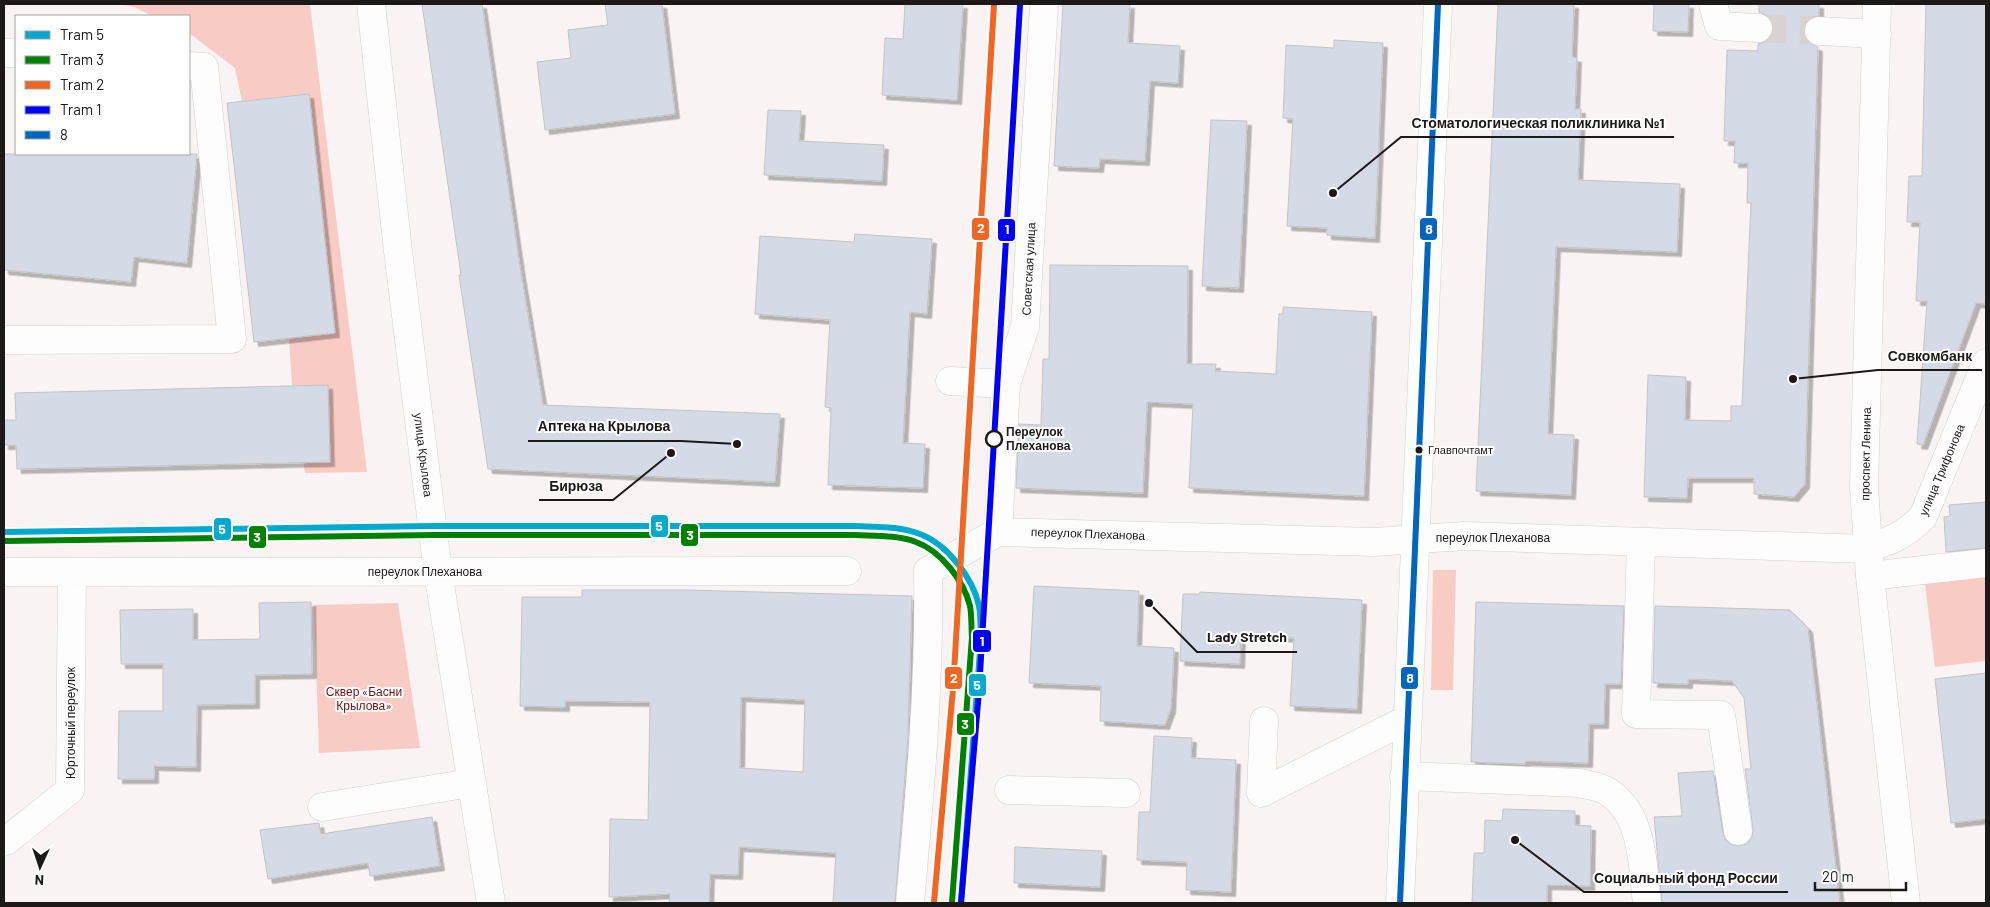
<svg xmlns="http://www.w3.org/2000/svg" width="1990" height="907" font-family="Barlow,sans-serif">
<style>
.green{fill:#f9cbc5}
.building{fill:#d4dbe6;stroke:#c4c3c4;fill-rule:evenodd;filter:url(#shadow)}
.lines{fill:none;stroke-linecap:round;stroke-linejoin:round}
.minor-tunnel{stroke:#d8d2d2;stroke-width:28;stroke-dasharray:28 14;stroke-linecap:butt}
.minor-casing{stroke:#d3cfcf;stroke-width:29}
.major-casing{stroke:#d3cfcf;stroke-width:29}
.minor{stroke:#fefdfd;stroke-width:28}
.major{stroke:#fefdfd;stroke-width:28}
.bus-1-casing{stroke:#fff;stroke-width:10}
.bus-1{stroke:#0065bd;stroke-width:6}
.tram-1-casing{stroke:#fff;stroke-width:10}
.tram-2-casing{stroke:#fff;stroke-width:10}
.tram-3-casing{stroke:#fff;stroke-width:10}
.tram-4-casing{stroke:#fff;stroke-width:10}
.tram-1{stroke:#00a9ce;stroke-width:6}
.tram-2{stroke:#008000;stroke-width:6}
.tram-3{stroke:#f26522;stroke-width:6}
.tram-4{stroke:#00f;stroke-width:6}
.stop-dot{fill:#fff;stroke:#1c1918;stroke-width:2.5}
.bus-dot{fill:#1c1918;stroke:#fff;stroke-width:2}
.labels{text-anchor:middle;stroke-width:4;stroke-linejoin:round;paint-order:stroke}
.bus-label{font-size:11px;fill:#1c1918;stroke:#fff;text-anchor:start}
.street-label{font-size:12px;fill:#1c1918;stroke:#fff}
.stop-label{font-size:12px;font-weight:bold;fill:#1c1918;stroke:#fff;text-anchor:start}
.park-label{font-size:12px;fill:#691110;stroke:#fff}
.leader{fill:none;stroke:#1c1918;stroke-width:2}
.callout-dot{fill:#1c1918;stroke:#fff;stroke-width:2}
.callout-label{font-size:14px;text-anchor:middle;font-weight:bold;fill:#1c1918;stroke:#fff;stroke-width:4;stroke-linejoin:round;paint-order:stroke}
.line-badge{stroke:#fff;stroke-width:2}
.badge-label{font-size:14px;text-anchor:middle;font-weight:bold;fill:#fff}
</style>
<defs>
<filter id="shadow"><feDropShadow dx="4.5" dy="4.5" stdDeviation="0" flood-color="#0004"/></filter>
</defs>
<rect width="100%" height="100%" fill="#f9f3f3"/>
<path class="green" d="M 112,4 L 310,4 L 367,472 L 305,473 L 292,386 L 289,338 L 335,332 L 309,94 L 242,101 L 235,68 L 189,33 L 189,16 L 153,16 L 132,6 Z
M 1433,570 L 1456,570 L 1453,690 L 1431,690 Z
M 1986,577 L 1986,661 L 1935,667 L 1925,584 Z
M 398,603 L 420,748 L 319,753 L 314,605 Z"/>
<path class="building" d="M 422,4 L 482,4 L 520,267 L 543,405 L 780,414 L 775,482 L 488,469 L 459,275 L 461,275 Z
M 605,4 L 662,4 L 675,114 L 545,130 L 537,62 L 571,58 L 568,30 L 608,25 Z
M 905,4 L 963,4 L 957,100 L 882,95 L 885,38 L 903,39 Z
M 1063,4 L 1130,4 L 1128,43 L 1180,46 L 1178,83 L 1150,81 L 1145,161 L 1100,159 L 1099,168 L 1054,166 Z
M 1498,4 L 1574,4 L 1572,57 L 1577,58 L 1575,109 L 1581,109 L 1578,180 L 1680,184 L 1677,252 L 1556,247 L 1548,434 L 1574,435 L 1571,495 L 1476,491 Z
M 1654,4 L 1689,4 L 1688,32 L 1653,31 Z
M 1759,4 L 1819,4 L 1819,16 L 1811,17 L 1806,22 L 1803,31 L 1805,39 L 1810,44 L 1818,47 L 1805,484 L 1794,497 L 1754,494 L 1754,478 L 1688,478 L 1687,498 L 1644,497 L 1648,375 L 1686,377 L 1685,420 L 1731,421 L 1731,406 L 1742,406 L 1751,203 L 1747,203 L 1748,163 L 1734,163 L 1735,141 L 1724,141 L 1727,50 L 1758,51 L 1758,44 L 1766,42 L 1771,37 L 1774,29 L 1772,21 L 1767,15 L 1759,12 Z
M 1926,4 L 1986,4 L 1986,304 L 1976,303 L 1923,445 L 1917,444 L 1927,301 L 1916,301 L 1920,222 L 1907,222 L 1909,176 L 1922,176 Z
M 1334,40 L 1383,43 L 1375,238 L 1327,235 L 1327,228 L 1287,226 L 1293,119 L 1283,118 L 1286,45 L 1334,48 Z
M 309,94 L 335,333 L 254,342 L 227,103 Z
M 768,110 L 801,111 L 799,141 L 884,145 L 882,181 L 764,175 Z
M 1211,120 L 1247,121 L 1239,288 L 1202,286 Z
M 4,154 L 197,154 L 187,263 L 134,257 L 131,282 L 4,270 Z
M 855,234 L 932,239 L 927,314 L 910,312 L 903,443 L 925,444 L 923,488 L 828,485 L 831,408 L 825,407 L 830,320 L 755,314 L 760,236 L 854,242 Z
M 1050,265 L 1188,266 L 1187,364 L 1216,364 L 1215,371 L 1276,374 L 1279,314 L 1283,314 L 1283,307 L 1372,312 L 1364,496 L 1189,488 L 1193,404 L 1147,402 L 1143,493 L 1016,488 L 1019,424 L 1041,425 L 1043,359 L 1049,359 Z
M 328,385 L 330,462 L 17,469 L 16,445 L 4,445 L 4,420 L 16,420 L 15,393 Z
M 1986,502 L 1986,548 L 1946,552 L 1944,517 L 1950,516 L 1949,505 Z
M 1034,586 L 1139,591 L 1137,646 L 1174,648 L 1171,708 L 1165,725 L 1100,721 L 1101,686 L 1029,683 Z
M 582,590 L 686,590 L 912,596 L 908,736 L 895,903 L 833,903 L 836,853 L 739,847 L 738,875 L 710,874 L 709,903 L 669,903 L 670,894 L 609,897 L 610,819 L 648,820 L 650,702 L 565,701 L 565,707 L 520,706 L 522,597 L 582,597 ZM 741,697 L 805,700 L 803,772 L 740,768 Z
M 1200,592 L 1362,600 L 1357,709 L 1290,706 L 1294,638 L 1241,635 L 1240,664 L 1180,661 L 1183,594 L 1199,594 Z
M 311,602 L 312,674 L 255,675 L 255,704 L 197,705 L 196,767 L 154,766 L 154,779 L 118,779 L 119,711 L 163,711 L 163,664 L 121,664 L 120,610 L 193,609 L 193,640 L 260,639 L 259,603 Z
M 1476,602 L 1624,606 L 1621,684 L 1605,684 L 1604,724 L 1589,724 L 1588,763 L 1526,761 L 1525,764 L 1471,762 Z
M 1655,606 L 1790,610 L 1808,628 L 1840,903 L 1662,903 L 1654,817 L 1682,816 L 1678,773 L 1713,771 L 1723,833 L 1725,840 L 1732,845 L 1740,846 L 1747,844 L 1752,837 L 1753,829 L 1745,769 L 1751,769 L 1744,698 L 1732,681 L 1688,679 L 1688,684 L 1653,683 Z
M 1986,673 L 1986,819 L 1951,823 L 1935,679 Z
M 1154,736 L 1192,738 L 1191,758 L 1236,760 L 1231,892 L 1186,890 L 1187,862 L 1137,860 L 1139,812 L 1150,812 Z
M 1503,809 L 1575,811 L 1575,825 L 1591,826 L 1590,886 L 1547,885 L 1547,903 L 1472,903 L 1474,853 L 1484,853 L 1485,820 L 1502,821 Z
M 432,817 L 440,866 L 370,876 L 368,863 L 268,879 L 260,830 L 319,823 L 321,834 Z
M 1015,847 L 1102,851 L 1100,887 L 1014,883 Z"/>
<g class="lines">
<path class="minor-tunnel" d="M 1758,28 L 1819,31"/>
<g class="minor-casing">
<path id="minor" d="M 1713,4 L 1719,26 L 1758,28
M 1819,31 L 1877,34
M 4,53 L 16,53
M 4,340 L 232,339 L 204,67 L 189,66
M 950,381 L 1006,384
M 998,532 L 1006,384 L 1025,327 L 1044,4
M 1641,542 L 1636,714 L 1721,715 L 1738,831
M 4,572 L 847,571
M 1870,576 L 1986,563
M 1264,721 L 1261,793 L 1406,720
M 1404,776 L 1580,783 C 1587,785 1596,786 1603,789 C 1644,810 1642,864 1647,903
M 1009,790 L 1126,793
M 322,807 L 471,783
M 4,841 L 6,841 L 70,790 L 72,572
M 910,903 C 920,792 930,682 928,571 L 998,532 L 1374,542 L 1464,536 L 1867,549 C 1892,540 1903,536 1923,517 L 1986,363"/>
</g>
<g class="major-casing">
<path id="major" d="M 371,4 L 398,251 L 438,572 L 491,903
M 1877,4 L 1864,487 L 1870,576 L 1906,903
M 1400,903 L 1438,4"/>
</g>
<use href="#minor" class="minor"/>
<use href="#major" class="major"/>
<g class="bus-1-casing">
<path id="bus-1" d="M 1400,903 L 1438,4"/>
</g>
<use href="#bus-1" class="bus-1"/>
<g class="tram-1-casing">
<path id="tram-1" d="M 4,532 L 433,526 L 855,526 C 876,527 900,526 920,534 C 947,544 973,578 979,606 C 981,616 980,627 981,637 L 961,903"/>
</g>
<g class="tram-2-casing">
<path id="tram-2" d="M 4,541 L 433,535 L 855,535 C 875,536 897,535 916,542 C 941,551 964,581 970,606 C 972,616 971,627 972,637 L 952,902"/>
</g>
<g class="tram-3-casing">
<path id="tram-3" d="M 934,902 L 953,689 L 994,4"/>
</g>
<g class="tram-4-casing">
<path id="tram-4" d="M 961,903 L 979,691 L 1020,5"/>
</g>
<use href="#tram-1" class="tram-1"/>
<use href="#tram-2" class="tram-2"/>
<use href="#tram-3" class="tram-3"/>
<use href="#tram-4" class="tram-4"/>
</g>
<circle class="stop-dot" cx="994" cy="439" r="8"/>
<circle class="bus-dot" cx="1419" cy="450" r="4.5"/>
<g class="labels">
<g class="bus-label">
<text x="1428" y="454">Главпочтамт</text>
</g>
<g class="street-label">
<text transform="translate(1029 269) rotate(-87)" y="4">Советская улица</text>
<text transform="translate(1866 454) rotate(-89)" y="4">проспект Ленина</text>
<text transform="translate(423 455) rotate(83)" y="4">улица Крылова</text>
<text transform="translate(1942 470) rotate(-67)" y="4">улица Трифонова</text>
<text transform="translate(1088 534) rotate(2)" y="4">переулок Плеханова</text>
<text x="1493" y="542">переулок Плеханова</text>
<text x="425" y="576">переулок Плеханова</text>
<text transform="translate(71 723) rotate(-90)" y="4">Юрточный переулок</text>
</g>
<g class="stop-label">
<text x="1006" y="436">Переулок<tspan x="1006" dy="14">Плеханова</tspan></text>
</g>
<g class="park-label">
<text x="364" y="696">Сквер «Басни<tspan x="364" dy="14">Крылова»</tspan></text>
</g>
</g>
<path class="leader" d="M1333 193L1401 137H1674M1793 379L1878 370H1982M737 444L681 441H528M671 453L613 500H539M1149 603L1197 652H1297M1515 840L1584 892H1788"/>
<g class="callout-dot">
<circle cx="1333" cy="193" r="5"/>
<circle cx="1793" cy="379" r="5"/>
<circle cx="737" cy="444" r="5"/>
<circle cx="671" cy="453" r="5"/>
<circle cx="1149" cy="603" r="5"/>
<circle cx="1515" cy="840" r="5"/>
</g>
<g class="callout-label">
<text x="1538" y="128">Стоматологическая поликлиника №1</text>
<text x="1930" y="361">Совкомбанк</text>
<text x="604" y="431">Аптека на Крылова</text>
<text x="576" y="491">Бирюза</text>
<text x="1247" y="642">Lady Stretch</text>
<text x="1686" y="883">Социальный фонд России</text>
</g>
<g class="line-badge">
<rect x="971" y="217" width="19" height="24" rx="5" fill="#f26522"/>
<rect x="1419" y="217" width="19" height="24" rx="5" fill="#0065bd"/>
<rect x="997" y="218" width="19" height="24" rx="5" fill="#00f"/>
<rect x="650" y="514" width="19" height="24" rx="5" fill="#00a9ce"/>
<rect x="213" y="517" width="19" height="24" rx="5" fill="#00a9ce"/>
<rect x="680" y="523" width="19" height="24" rx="5" fill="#008000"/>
<rect x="248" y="525" width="19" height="24" rx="5" fill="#008000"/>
<rect x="972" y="629" width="20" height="24" rx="5" fill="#00f"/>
<rect x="944" y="666" width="19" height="24" rx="5" fill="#f26522"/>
<rect x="1400" y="666" width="19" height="24" rx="5" fill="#0065bd"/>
<rect x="968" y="673" width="19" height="24" rx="5" fill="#00a9ce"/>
<rect x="956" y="712" width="19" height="24" rx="5" fill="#008000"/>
</g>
<g class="badge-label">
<text x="981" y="233">2</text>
<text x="1429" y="234">8</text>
<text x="1007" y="234">1</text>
<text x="659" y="531">5</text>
<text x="222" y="534">5</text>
<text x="690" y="540">3</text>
<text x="257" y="542">3</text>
<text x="982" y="646">1</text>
<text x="954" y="683">2</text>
<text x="1410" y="683">8</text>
<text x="977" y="690">5</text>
<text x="965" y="729">3</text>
</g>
<rect width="1990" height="907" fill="none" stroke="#1c1918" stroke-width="10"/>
<rect x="15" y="15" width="175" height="140" fill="#ffffff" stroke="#a4a3a3"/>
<rect x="25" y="31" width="25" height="8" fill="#00a9ce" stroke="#a4a3a3"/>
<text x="60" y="40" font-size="15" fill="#1c1918">Tram 5</text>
<rect x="25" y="56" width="25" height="8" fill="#008000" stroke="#a4a3a3"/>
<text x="60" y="65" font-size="15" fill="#1c1918">Tram 3</text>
<rect x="25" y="81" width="25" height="8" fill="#f26522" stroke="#a4a3a3"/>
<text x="60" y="90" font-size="15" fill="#1c1918">Tram 2</text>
<rect x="25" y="106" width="25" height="8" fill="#0000ff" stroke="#a4a3a3"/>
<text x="60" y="115" font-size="15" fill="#1c1918">Tram 1</text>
<rect x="25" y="131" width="25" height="8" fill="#0065bd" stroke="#a4a3a3"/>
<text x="60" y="140" font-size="15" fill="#1c1918">8</text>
<g transform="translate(40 867) rotate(183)" stroke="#ffffff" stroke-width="4" paint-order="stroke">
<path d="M0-4L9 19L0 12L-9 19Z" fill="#1c1918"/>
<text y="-8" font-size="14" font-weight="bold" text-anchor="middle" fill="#1c1918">N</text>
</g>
<path d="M1815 882v8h91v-8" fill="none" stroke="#1c1918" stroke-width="2.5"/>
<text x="1822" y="882" font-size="15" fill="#1c1918" stroke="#ffffff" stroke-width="4" paint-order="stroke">20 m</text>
</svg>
